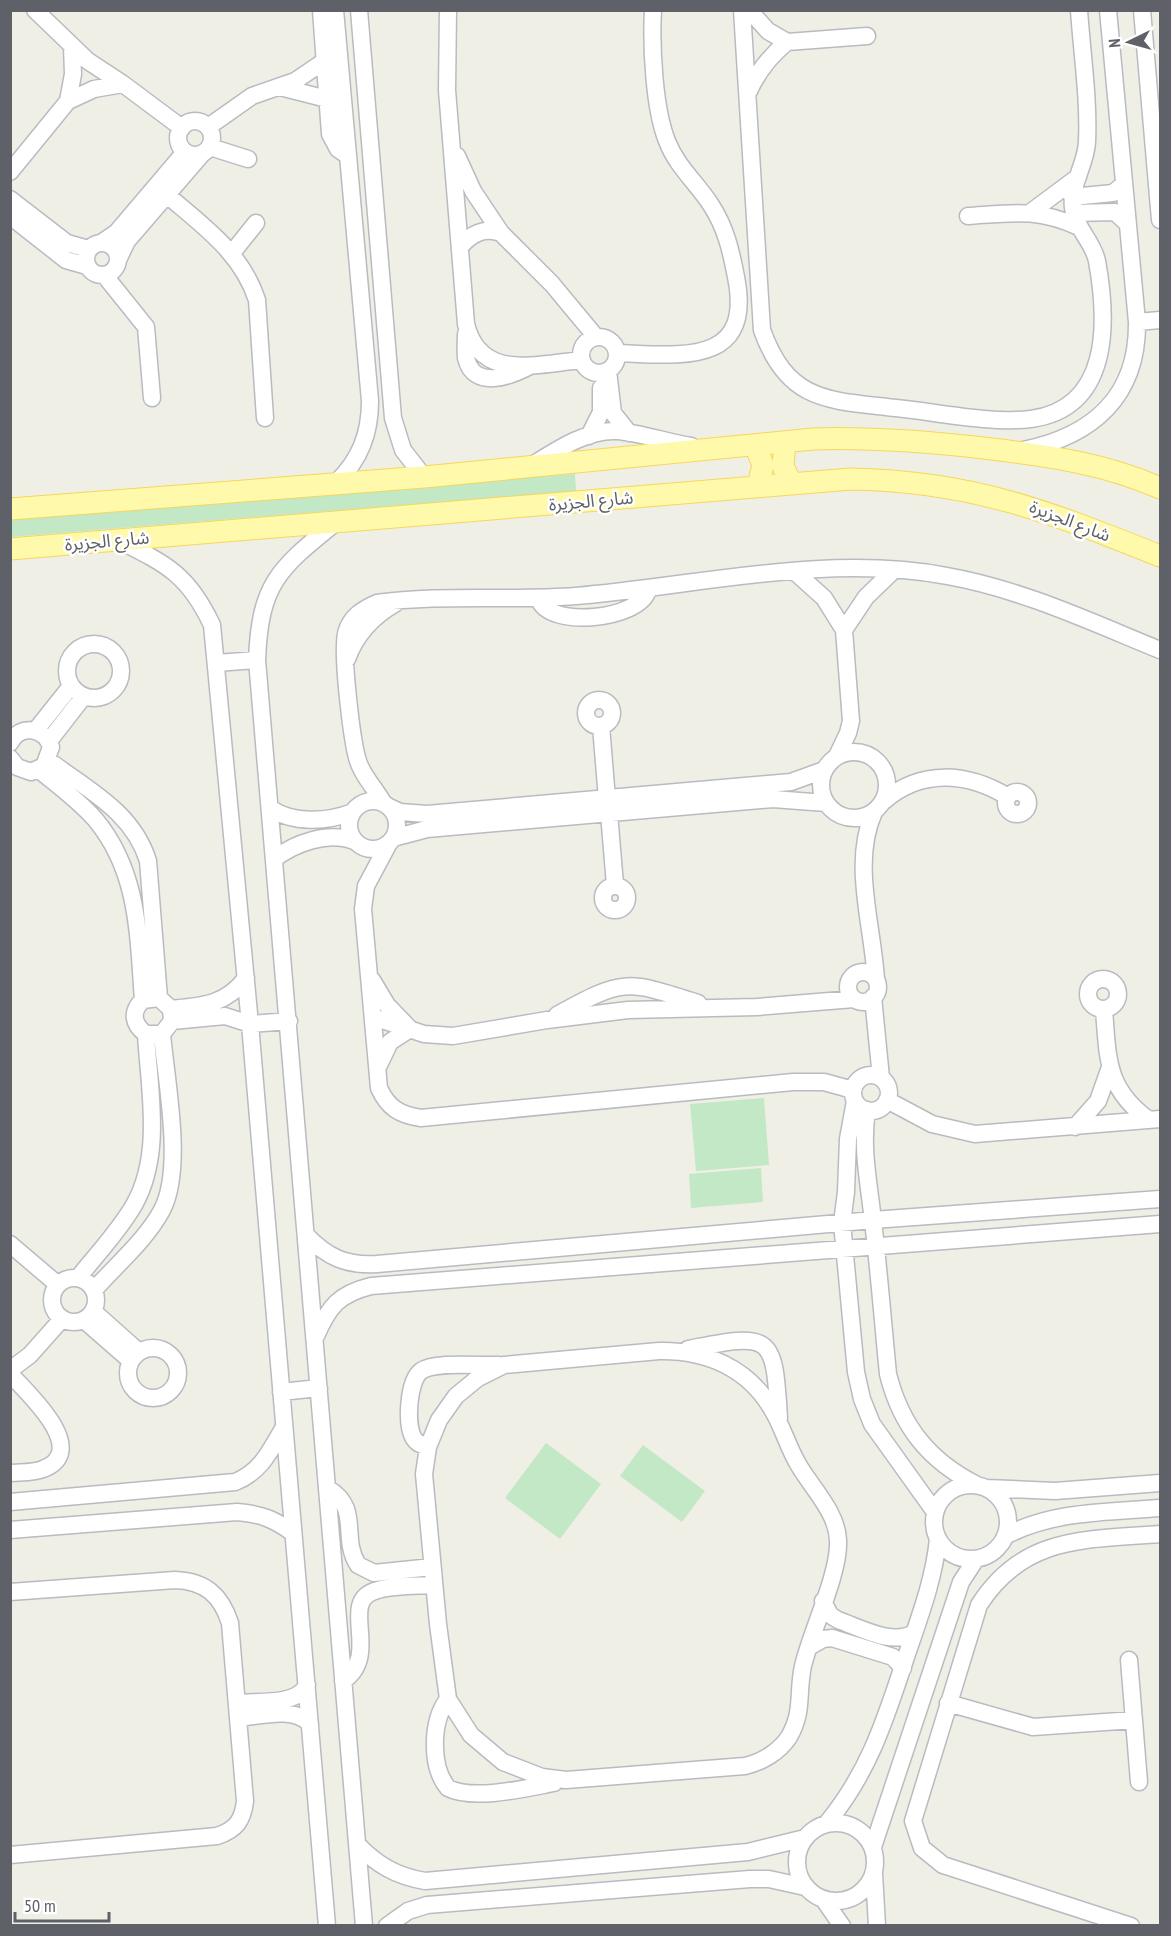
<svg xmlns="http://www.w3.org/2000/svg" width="1171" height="1936" font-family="'PT Sans Narrow','Noto Sans Arabic',sans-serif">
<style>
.green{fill:#c2e8c6}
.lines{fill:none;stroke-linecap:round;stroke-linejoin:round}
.minor-casing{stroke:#b8bbc0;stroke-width:19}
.major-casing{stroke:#f4d75b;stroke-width:23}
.minor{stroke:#fff;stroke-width:16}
.major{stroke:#fff9ac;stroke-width:21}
.labels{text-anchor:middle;stroke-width:5;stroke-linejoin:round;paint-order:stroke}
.street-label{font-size:18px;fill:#5e6167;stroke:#fff}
</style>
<rect width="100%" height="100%" fill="#f0efe6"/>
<path class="green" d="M 575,474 L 576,491 L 11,537 L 11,516 Z
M 764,1098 L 769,1165 L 696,1171 L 690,1104 Z
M 761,1168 L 763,1202 L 691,1208 L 689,1174 Z
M 546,1443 L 601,1484 L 560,1539 L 505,1498 Z
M 643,1445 L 705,1491 L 682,1522 L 620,1476 Z"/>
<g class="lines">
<g class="minor-casing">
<path id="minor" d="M 35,10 L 88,61 L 123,84 L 182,128
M 321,10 L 330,134 L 338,149 L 348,156
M 335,10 L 370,401 C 370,434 360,459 337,482
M 359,10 L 393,418 L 403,450 L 424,477
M 448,10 L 447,90 L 466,324 C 480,382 536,364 582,360
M 742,10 L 762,330 C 788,403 829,400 896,408 C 936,412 991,424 1031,419 C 1111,408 1108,322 1097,261 C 1093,241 1075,228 1073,208 C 1070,184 1086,165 1087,142 C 1089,99 1082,54 1079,10
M 749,10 L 768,31 L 787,42 L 867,36
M 1142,10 L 1160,220
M 280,87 L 327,99
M 749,91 C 758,71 770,56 787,42
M 68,101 L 73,74 L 72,47
M178 138a17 17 0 1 1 34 0a17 17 0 1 1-34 0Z
M 208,127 L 252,96 L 295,81 L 323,62
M 210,147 L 248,159
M 457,156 L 473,191 L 501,233 L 552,284 L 596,337
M 10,172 L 68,101 L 94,89 L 123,84
M 167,195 C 203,226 242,253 257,300 L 265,418
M 1072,197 L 1113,193 L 1124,184
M 10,199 L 67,243 L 88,249
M 1031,212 L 1078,177
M 1074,213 L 1115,212 L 1128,224
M 10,216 L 66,260 L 87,266
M 968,216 C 1012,213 1037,208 1079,227
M86 259a16 16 0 1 1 32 0a16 16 0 1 1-32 0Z
M 101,243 L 117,232 L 185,152
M 460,247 C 471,234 484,227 501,233
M 232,253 L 256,223
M 118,260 L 127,241 L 202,154
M 105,276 L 146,327 L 152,398
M 1137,322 L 1160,320
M 466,334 C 466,341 465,351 466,358 C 474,391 511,376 530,366
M581 355a18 18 0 1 1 36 0a18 18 0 1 1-36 0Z
M 617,353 C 680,355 754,367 736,277 C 731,251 726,228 711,205 C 697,183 677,167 667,141 C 654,109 651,46 653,10
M 608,371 L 613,413 L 629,433
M 589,436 L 601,412 L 601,388
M 1023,450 C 1093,436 1138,396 1137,322 L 1108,10
M 531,466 C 555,451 587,429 617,431 C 641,433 666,442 691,446
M 335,523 C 278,569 260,584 257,660 L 364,1926
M 118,540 C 166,564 188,574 212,625 L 250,1024 L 327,1926
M 795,572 L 824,598 L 844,630 L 851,721 L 848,733 L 837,756
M 539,599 C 548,629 640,620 648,590
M 844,630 L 866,597 L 894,570
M67 671a27 27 0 1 1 54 0a27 27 0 1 1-54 0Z
M 347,659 C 356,634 373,616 396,603
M 217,663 L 257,660
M586 713a13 13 0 1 1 26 0a13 13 0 1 1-26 0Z
M 601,726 L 607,799
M 36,730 L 71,686
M 49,741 L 84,696
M 10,743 C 20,723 45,728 51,747 L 44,766 L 31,772 L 17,767 L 10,758
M821 785a33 33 0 1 1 66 0a33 33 0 1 1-66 0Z
M 48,760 C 88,790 133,812 148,861 L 159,998
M 39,770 C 58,785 79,801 95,819 C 139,872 138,934 143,1000 C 131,1011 132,1024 146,1034 L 162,1034 L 172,1021 L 171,1009 L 159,998 L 143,1000
M1006 803a11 11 0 1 1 22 0a11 11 0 1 1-22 0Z
M 884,801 C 921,769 967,772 1008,797
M349 825a24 24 0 1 1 48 0a24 24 0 1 1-48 0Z
M 384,804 C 376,789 363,777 358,761 C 352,742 340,646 347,630 C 352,616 363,609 377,603 C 440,594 511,601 576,596 C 696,586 827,553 947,576 C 1021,589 1091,622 1160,650
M 387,806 L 400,812 L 427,814 L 791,782 L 824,770
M 270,808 C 293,824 327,822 353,812
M 874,812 C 851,863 873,926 876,980
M 609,813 L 615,885
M 393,838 L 427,829 L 773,799 L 826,803
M 389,843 L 366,886 L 363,909 L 379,1088 C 388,1108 400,1115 421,1118 L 793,1082 L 824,1082 L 853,1090
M 274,859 C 295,843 328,831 354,841
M603 898a12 12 0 1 1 24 0a12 12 0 1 1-24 0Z
M848 987a15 15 0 1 1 30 0a15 15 0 1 1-30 0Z
M1088 994a15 15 0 1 1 30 0a15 15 0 1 1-30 0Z
M 372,980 L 387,1005 L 410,1029 L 390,1042 L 379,1065
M 873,997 L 881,1078
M 171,1009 C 202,1006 226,1005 246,978
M 1104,1010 C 1108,1059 1106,1089 1149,1120
M 557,1015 C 624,978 626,980 698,1003
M 373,1017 L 424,1034 L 453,1036 L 547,1020 L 628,1010 L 757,1007 L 854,999
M 172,1021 L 225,1016 L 250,1024 L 289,1021
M853 1093a18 18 0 1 1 36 0a18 18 0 1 1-36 0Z
M 887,1100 L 932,1124 L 975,1134 L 1160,1119
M 855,1101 L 848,1139 L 846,1192 L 842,1223 L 856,1372 L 862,1399 L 872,1424 L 935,1512
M 867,1110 C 861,1149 869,1183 873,1221 C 879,1272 883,1323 888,1374 C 901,1426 929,1461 977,1485
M 1075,1127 L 1098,1101 L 1109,1070
M 306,1235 C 327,1257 346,1266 377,1264 L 873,1220 L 1160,1199
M 10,1244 L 57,1284
M52 1300a22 22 0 1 1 44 0a22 22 0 1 1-44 0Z
M 78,1278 C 97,1254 119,1231 134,1205 C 163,1154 149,1089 146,1034
M 94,1290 C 116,1265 146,1240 162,1210 C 184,1168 166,1081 162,1034
M 93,1311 L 139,1352
M 84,1320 L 131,1361
M 316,1336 C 329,1306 339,1294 371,1286 L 1160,1224
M128 1373a25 25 0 1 1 50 0a25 25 0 1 1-50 0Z
M 688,1349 C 772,1333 774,1333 779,1418
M 659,1351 C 706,1350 749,1368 773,1411 C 783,1428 788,1447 798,1464 C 811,1487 837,1512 838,1540 C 840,1573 811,1631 803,1666 C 797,1693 804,1711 789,1737 C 779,1752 762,1762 745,1766 L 566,1780 L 542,1777 L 503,1762 L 471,1735 L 448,1699 L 438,1624 L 424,1474 L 428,1447 L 439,1420 L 456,1396 L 478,1378 L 504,1365 Z
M 10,1370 L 30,1355 L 62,1319
M 10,1374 C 28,1393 91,1451 43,1469 C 34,1473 20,1472 10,1473
M 281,1392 L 319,1388
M 428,1447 C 421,1445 416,1443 413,1437 C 406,1423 408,1381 421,1371 C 435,1361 480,1366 499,1365
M934 1522a37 37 0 1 1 74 0a37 37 0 1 1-74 0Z
M 327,1488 C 362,1508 340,1537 358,1565 L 374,1573 L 432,1567
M 987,1488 L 1055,1491 L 1160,1483
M 10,1502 L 235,1482 C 261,1472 270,1451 284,1427
M 10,1530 L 237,1512 C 261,1514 274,1519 293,1533
M 1005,1536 C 1053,1511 1107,1512 1160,1508
M 10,1592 L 175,1580 C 205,1581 221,1595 230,1623 L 245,1801 C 243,1820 236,1830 217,1836 L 10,1855
M 823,1601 L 830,1615 L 838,1620 C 861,1628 892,1646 914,1633
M 809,1647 L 823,1639 L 832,1638 L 893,1657 L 903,1668
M 1129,1660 L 1139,1782
M 343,1681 C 383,1654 336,1600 378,1590 C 395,1585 416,1586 434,1585
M 448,1699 C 431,1721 430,1767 448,1788 C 473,1801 527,1788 554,1783
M 237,1703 C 257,1701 297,1706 307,1685
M 948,1703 L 1033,1727 L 1134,1720
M 238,1718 C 260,1716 294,1706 310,1724
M797 1862a39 39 0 1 1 78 0a39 39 0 1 1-78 0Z
M 827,1823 C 870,1771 886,1717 907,1654 C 920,1616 934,1579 938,1539
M 357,1844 C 377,1865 396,1876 425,1881 L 748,1852 L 805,1838
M 873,1847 L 961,1582 L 976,1559
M 874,1874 L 877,1926
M 824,1900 L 842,1926
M 387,1926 L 408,1911 L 427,1905 L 750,1879 L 769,1879 L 805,1887
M 1131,1926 L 943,1865 L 922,1848 L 913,1821 L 979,1605 C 1024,1535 1086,1540 1160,1534"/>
</g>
<g class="major-casing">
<path id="major" d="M 785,442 L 783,466 L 791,483
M 755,445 L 763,465 L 758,486
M 10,509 L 424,477 L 813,439 C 874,437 932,442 992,449 C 1050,456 1106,464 1160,488
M 10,549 L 851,479 C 972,481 1050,512 1160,556"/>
</g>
<use href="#minor" class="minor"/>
<use href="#major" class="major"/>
</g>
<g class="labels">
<g class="street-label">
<text transform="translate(591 501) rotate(-5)" y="6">شارع الجزيرة</text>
<text transform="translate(1070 521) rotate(21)" y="6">شارع الجزيرة</text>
<text transform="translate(107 541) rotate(-5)" y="6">شارع الجزيرة</text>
</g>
</g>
<rect width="1171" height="1936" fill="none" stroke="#5e6167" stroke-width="24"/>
<g transform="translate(1129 42) rotate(265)" stroke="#ffffff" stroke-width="4.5" paint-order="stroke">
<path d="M0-4.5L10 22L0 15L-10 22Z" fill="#5e6167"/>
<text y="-9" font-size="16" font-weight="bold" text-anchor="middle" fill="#5e6167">N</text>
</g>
<path d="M15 1912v9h94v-9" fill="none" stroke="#5e6167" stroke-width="3"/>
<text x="24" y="1912" font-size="18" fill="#5e6167" stroke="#ffffff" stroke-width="4.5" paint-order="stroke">50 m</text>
</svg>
